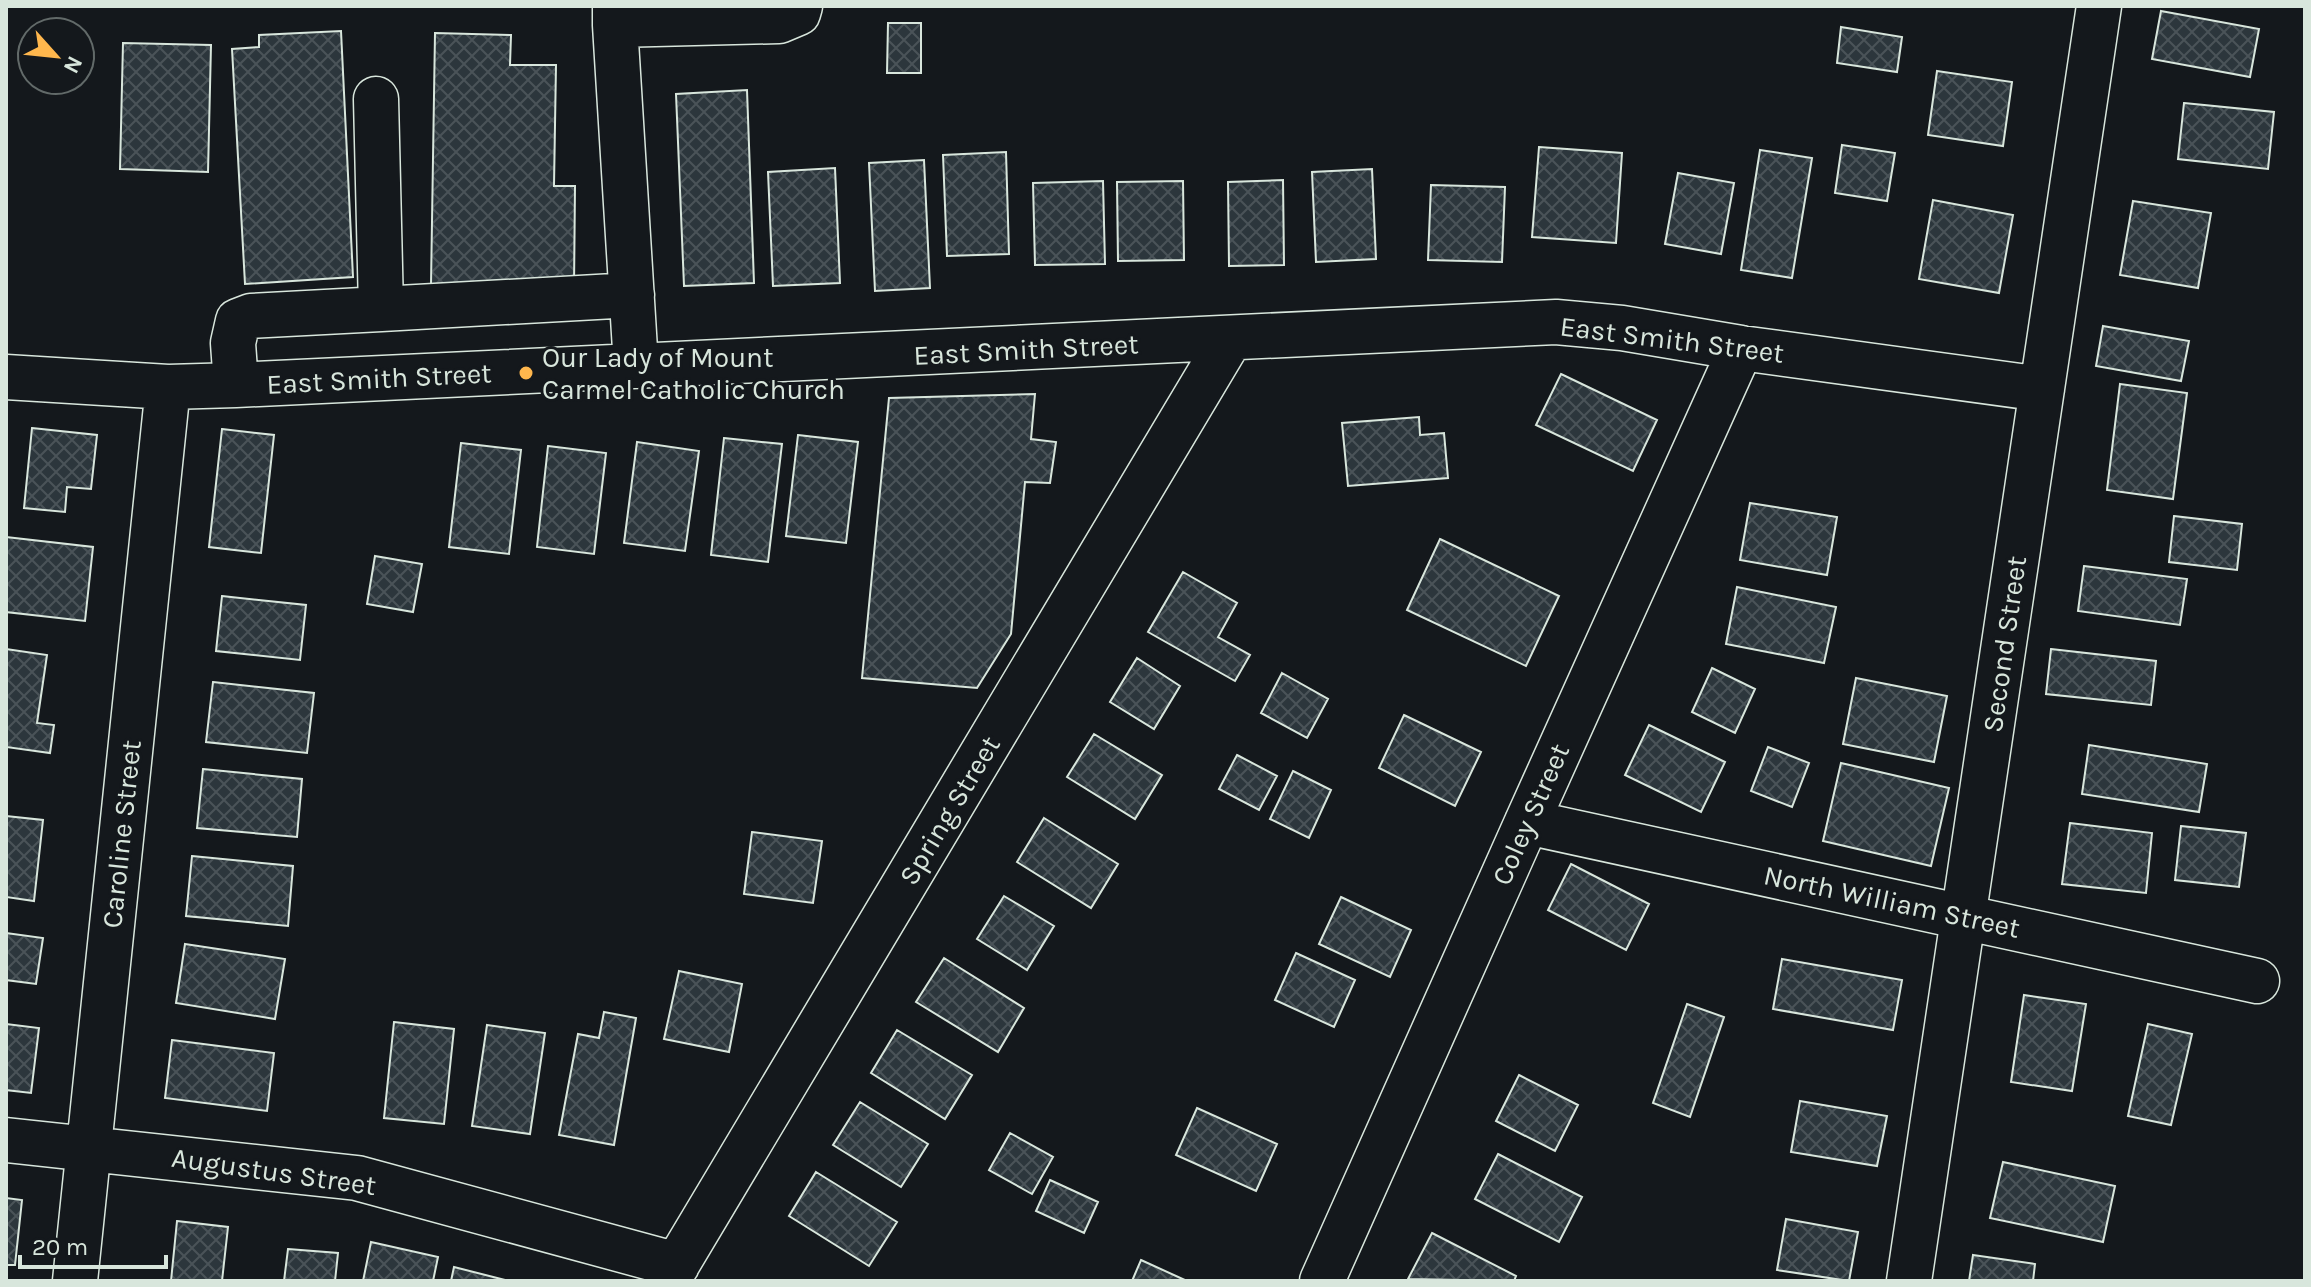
<svg xmlns="http://www.w3.org/2000/svg" width="2311" height="1287" font-family="Karla,sans-serif">
<style>
.building{fill:url(#building-cross-hatch);stroke:#d8e6dc;stroke-width:2}
.lines{fill:none;stroke-linecap:round;stroke-linejoin:round}
.minor-casing{stroke:#d8e6dc;stroke-width:47}
.minor{stroke:#14181c;stroke-width:44}
.poi-dot{fill:#ffb74d;stroke:#14181c;stroke-width:3}
.labels{text-anchor:middle;stroke-width:6;stroke-linejoin:round;paint-order:stroke}
.street-label{font-size:28px;fill:#d8e6dc;stroke:#14181c}
.poi-label{font-size:28px;fill:#d8e6dc;stroke:#14181c;text-anchor:start}
</style>
<defs>
<pattern id="building-cross-hatch" width="8" height="8" patternUnits="userSpaceOnUse" patternTransform="scale(2)"><rect width="8" height="8" fill="#2c363c"/><path d="M0 0l8 8M0 8l8-8" fill="none" stroke="#4a5358"/></pattern>
</defs>
<rect width="100%" height="100%" fill="#14181c"/>
<path class="building" d="M 2161,11 L 2259,29 L 2250,77 L 2152,59 Z
M 888,23 L 921,23 L 921,73 L 887,73 Z
M 1841,27 L 1902,37 L 1897,72 L 1837,63 Z
M 341,31 L 353,277 L 245,284 L 232,49 L 259,47 L 259,35 Z
M 435,33 L 511,35 L 510,65 L 556,65 L 554,186 L 575,186 L 574,287 L 431,285 Z
M 123,43 L 211,45 L 208,172 L 120,169 Z
M 1937,71 L 2012,82 L 2003,146 L 1928,135 Z
M 747,90 L 754,283 L 684,286 L 676,94 Z
M 2184,103 L 2274,112 L 2268,169 L 2178,159 Z
M 1842,145 L 1895,153 L 1887,201 L 1835,193 Z
M 1539,147 L 1622,153 L 1616,243 L 1532,237 Z
M 1760,150 L 1812,158 L 1792,278 L 1741,270 Z
M 1006,152 L 1009,254 L 947,256 L 943,155 Z
M 924,160 L 930,288 L 875,291 L 869,163 Z
M 835,168 L 840,283 L 773,286 L 768,172 Z
M 1372,169 L 1376,259 L 1316,262 L 1312,172 Z
M 1678,173 L 1734,183 L 1721,254 L 1665,244 Z
M 1283,180 L 1284,265 L 1229,266 L 1228,182 Z
M 1103,181 L 1105,264 L 1035,265 L 1033,183 Z
M 1183,181 L 1184,260 L 1118,261 L 1117,182 Z
M 1431,185 L 1505,187 L 1502,262 L 1428,260 Z
M 1933,200 L 2013,215 L 1999,293 L 1919,279 Z
M 2133,201 L 2211,213 L 2198,288 L 2120,275 Z
M 2103,326 L 2189,341 L 2181,381 L 2096,366 Z
M 1561,374 L 1657,420 L 1633,471 L 1536,425 Z
M 2120,384 L 2187,393 L 2173,499 L 2107,490 Z
M 1035,394 L 1031,439 L 1056,442 L 1050,483 L 1025,482 L 1011,634 L 977,688 L 862,678 L 889,398 Z
M 1419,417 L 1420,435 L 1444,433 L 1448,478 L 1348,486 L 1342,423 Z
M 32,428 L 97,435 L 91,489 L 67,487 L 65,512 L 24,508 Z
M 222,429 L 274,435 L 261,553 L 209,547 Z
M 798,435 L 858,442 L 846,543 L 786,536 Z
M 724,438 L 782,444 L 768,562 L 711,555 Z
M 637,442 L 699,451 L 685,551 L 624,543 Z
M 461,443 L 521,450 L 509,554 L 449,547 Z
M 548,446 L 606,453 L 594,554 L 537,547 Z
M 1750,503 L 1837,517 L 1827,575 L 1740,560 Z
M 2174,516 L 2242,524 L 2237,570 L 2169,562 Z
M 6,537 L 93,547 L 85,621 L 6,612 Z
M 1440,539 L 1559,596 L 1526,666 L 1407,610 Z
M 375,556 L 422,564 L 413,612 L 367,604 Z
M 2084,566 L 2187,579 L 2180,625 L 2078,611 Z
M 1183,572 L 1237,603 L 1218,637 L 1250,655 L 1235,681 L 1148,632 Z
M 1737,587 L 1836,607 L 1824,663 L 1726,644 Z
M 222,596 L 306,605 L 300,660 L 216,651 Z
M 6,649 L 47,655 L 37,723 L 54,725 L 50,753 L 6,747 Z
M 2051,649 L 2156,661 L 2151,705 L 2046,694 Z
M 1137,658 L 1180,686 L 1154,729 L 1110,702 Z
M 1712,668 L 1755,689 L 1735,733 L 1692,712 Z
M 1282,673 L 1328,699 L 1307,738 L 1261,713 Z
M 1856,678 L 1947,696 L 1934,762 L 1843,744 Z
M 213,682 L 314,693 L 307,753 L 206,742 Z
M 1404,715 L 1481,752 L 1455,806 L 1379,768 Z
M 1649,725 L 1725,762 L 1701,812 L 1625,775 Z
M 1094,734 L 1162,775 L 1135,819 L 1067,777 Z
M 2089,745 L 2207,764 L 2199,812 L 2082,794 Z
M 1768,747 L 1809,763 L 1792,807 L 1751,791 Z
M 1237,755 L 1277,776 L 1259,810 L 1219,789 Z
M 1841,763 L 1949,788 L 1931,866 L 1823,841 Z
M 203,769 L 302,779 L 297,837 L 197,828 Z
M 1293,771 L 1331,790 L 1309,838 L 1270,819 Z
M 6,816 L 43,820 L 34,901 L 6,897 Z
M 1044,818 L 1118,864 L 1091,908 L 1017,862 Z
M 2070,823 L 2152,833 L 2146,893 L 2062,884 Z
M 2181,826 L 2246,833 L 2239,887 L 2175,880 Z
M 752,832 L 822,841 L 813,903 L 744,894 Z
M 192,856 L 293,866 L 288,926 L 186,916 Z
M 1571,864 L 1649,904 L 1626,950 L 1548,910 Z
M 1004,896 L 1054,926 L 1027,970 L 977,939 Z
M 1341,897 L 1411,930 L 1390,977 L 1319,944 Z
M 6,933 L 43,938 L 36,984 L 6,980 Z
M 185,944 L 285,959 L 275,1019 L 176,1003 Z
M 1296,953 L 1355,980 L 1334,1027 L 1275,1000 Z
M 944,958 L 1024,1008 L 998,1052 L 916,1002 Z
M 1782,959 L 1902,980 L 1893,1030 L 1773,1009 Z
M 679,971 L 742,984 L 729,1052 L 664,1039 Z
M 2024,995 L 2086,1004 L 2072,1091 L 2011,1082 Z
M 1687,1004 L 1724,1017 L 1690,1117 L 1653,1103 Z
M 604,1012 L 636,1018 L 614,1145 L 559,1135 L 578,1034 L 599,1038 Z
M 394,1022 L 454,1029 L 444,1124 L 384,1118 Z
M 6,1024 L 39,1028 L 31,1093 L 6,1090 Z
M 2148,1024 L 2192,1034 L 2171,1125 L 2128,1116 Z
M 487,1025 L 545,1033 L 530,1134 L 472,1126 Z
M 897,1030 L 972,1075 L 945,1119 L 871,1073 Z
M 172,1040 L 274,1053 L 267,1111 L 165,1098 Z
M 1519,1075 L 1578,1105 L 1555,1151 L 1496,1121 Z
M 1800,1101 L 1887,1116 L 1877,1166 L 1791,1152 Z
M 860,1102 L 928,1144 L 901,1187 L 833,1145 Z
M 1197,1108 L 1277,1144 L 1256,1191 L 1176,1155 Z
M 1010,1133 L 1053,1157 L 1032,1194 L 989,1170 Z
M 1498,1154 L 1582,1197 L 1559,1242 L 1475,1199 Z
M 2003,1162 L 2115,1186 L 2103,1242 L 1990,1218 Z
M 816,1172 L 897,1222 L 869,1266 L 789,1216 Z
M 1050,1180 L 1098,1202 L 1084,1233 L 1036,1211 Z
M 6,1198 L 22,1200 L 15,1265 L 6,1265 Z
M 1786,1219 L 1858,1232 L 1849,1281 L 1777,1270 Z
M 177,1221 L 228,1227 L 222,1281 L 171,1281 Z
M 1432,1233 L 1516,1276 L 1514,1281 L 1408,1279 Z
M 371,1242 L 438,1257 L 433,1281 L 363,1281 Z
M 288,1249 L 338,1253 L 335,1281 L 284,1281 Z
M 1973,1255 L 2035,1264 L 2033,1281 L 1969,1281 Z
M 1141,1260 L 1187,1281 L 1132,1281 Z
M 454,1267 L 509,1281 L 451,1281 Z"/>
<g class="lines">
<g class="minor-casing">
<path id="minor" d="M 615,6 L 615,25 L 779,21 L 798,13 L 800,6
M 615,25 L 636,366
M 376,99 L 381,309 L 632,295
M 6,377 L 168,387 L 236,385 L 1556,322 L 1622,328 L 1741,348 L 2042,389
M 236,385 L 233,343 L 238,321 L 251,316 L 381,309
M 1527,822 L 2257,981
M 6,1140 L 357,1178 L 677,1265
M 75,1281 L 168,387
M 667,1281 L 1230,339
M 1322,1281 L 1527,822 L 1741,348
M 1909,1281 L 2099,6"/>
</g>
<use href="#minor" class="minor"/>
</g>
<circle class="poi-dot" cx="526" cy="373" r="8"/>
<g class="labels">
<g class="street-label">
<text transform="translate(1672 339) rotate(7)" y="10">East Smith Street</text>
<text transform="translate(1026 349) rotate(-3)" y="10">East Smith Street</text>
<text transform="translate(379 378) rotate(-3)" y="10">East Smith Street</text>
<text transform="translate(2004 644) rotate(-82)" y="10">Second Street</text>
<text transform="translate(949 810) rotate(-59)" y="10">Spring Street</text>
<text transform="translate(1530 814) rotate(-66)" y="10">Coley Street</text>
<text transform="translate(121 834) rotate(-84)" y="10">Caroline Street</text>
<text transform="translate(1892 901) rotate(12)" y="10">North William Street</text>
<text transform="translate(274 1171) rotate(8)" y="10">Augustus Street</text>
</g>
<g class="poi-label">
<text x="542" y="367">Our Lady of Mount<tspan x="542" dy="32">Carmel Catholic Church</tspan></text>
</g>
</g>
<rect width="2311" height="1287" fill="none" stroke="#d8e6dc" stroke-width="16"/>
<g transform="translate(56 56) rotate(117)"><circle r="38" fill="#14181c" stroke="#626a69" stroke-width="2"/>
<path d="M0-6L14 30L0 20L-14 30Z" fill="#ffb74d"/>
<text y="-12" font-size="22" font-weight="bold" text-anchor="middle" fill="#d8e6dc">N</text>
</g>
<path d="M20 1255v12h146v-12" fill="none" stroke="#d8e6dc" stroke-width="4"/>
<text x="32" y="1255" font-size="24" fill="#d8e6dc" stroke="#14181c" stroke-width="6" paint-order="stroke">20 m</text>
</svg>
